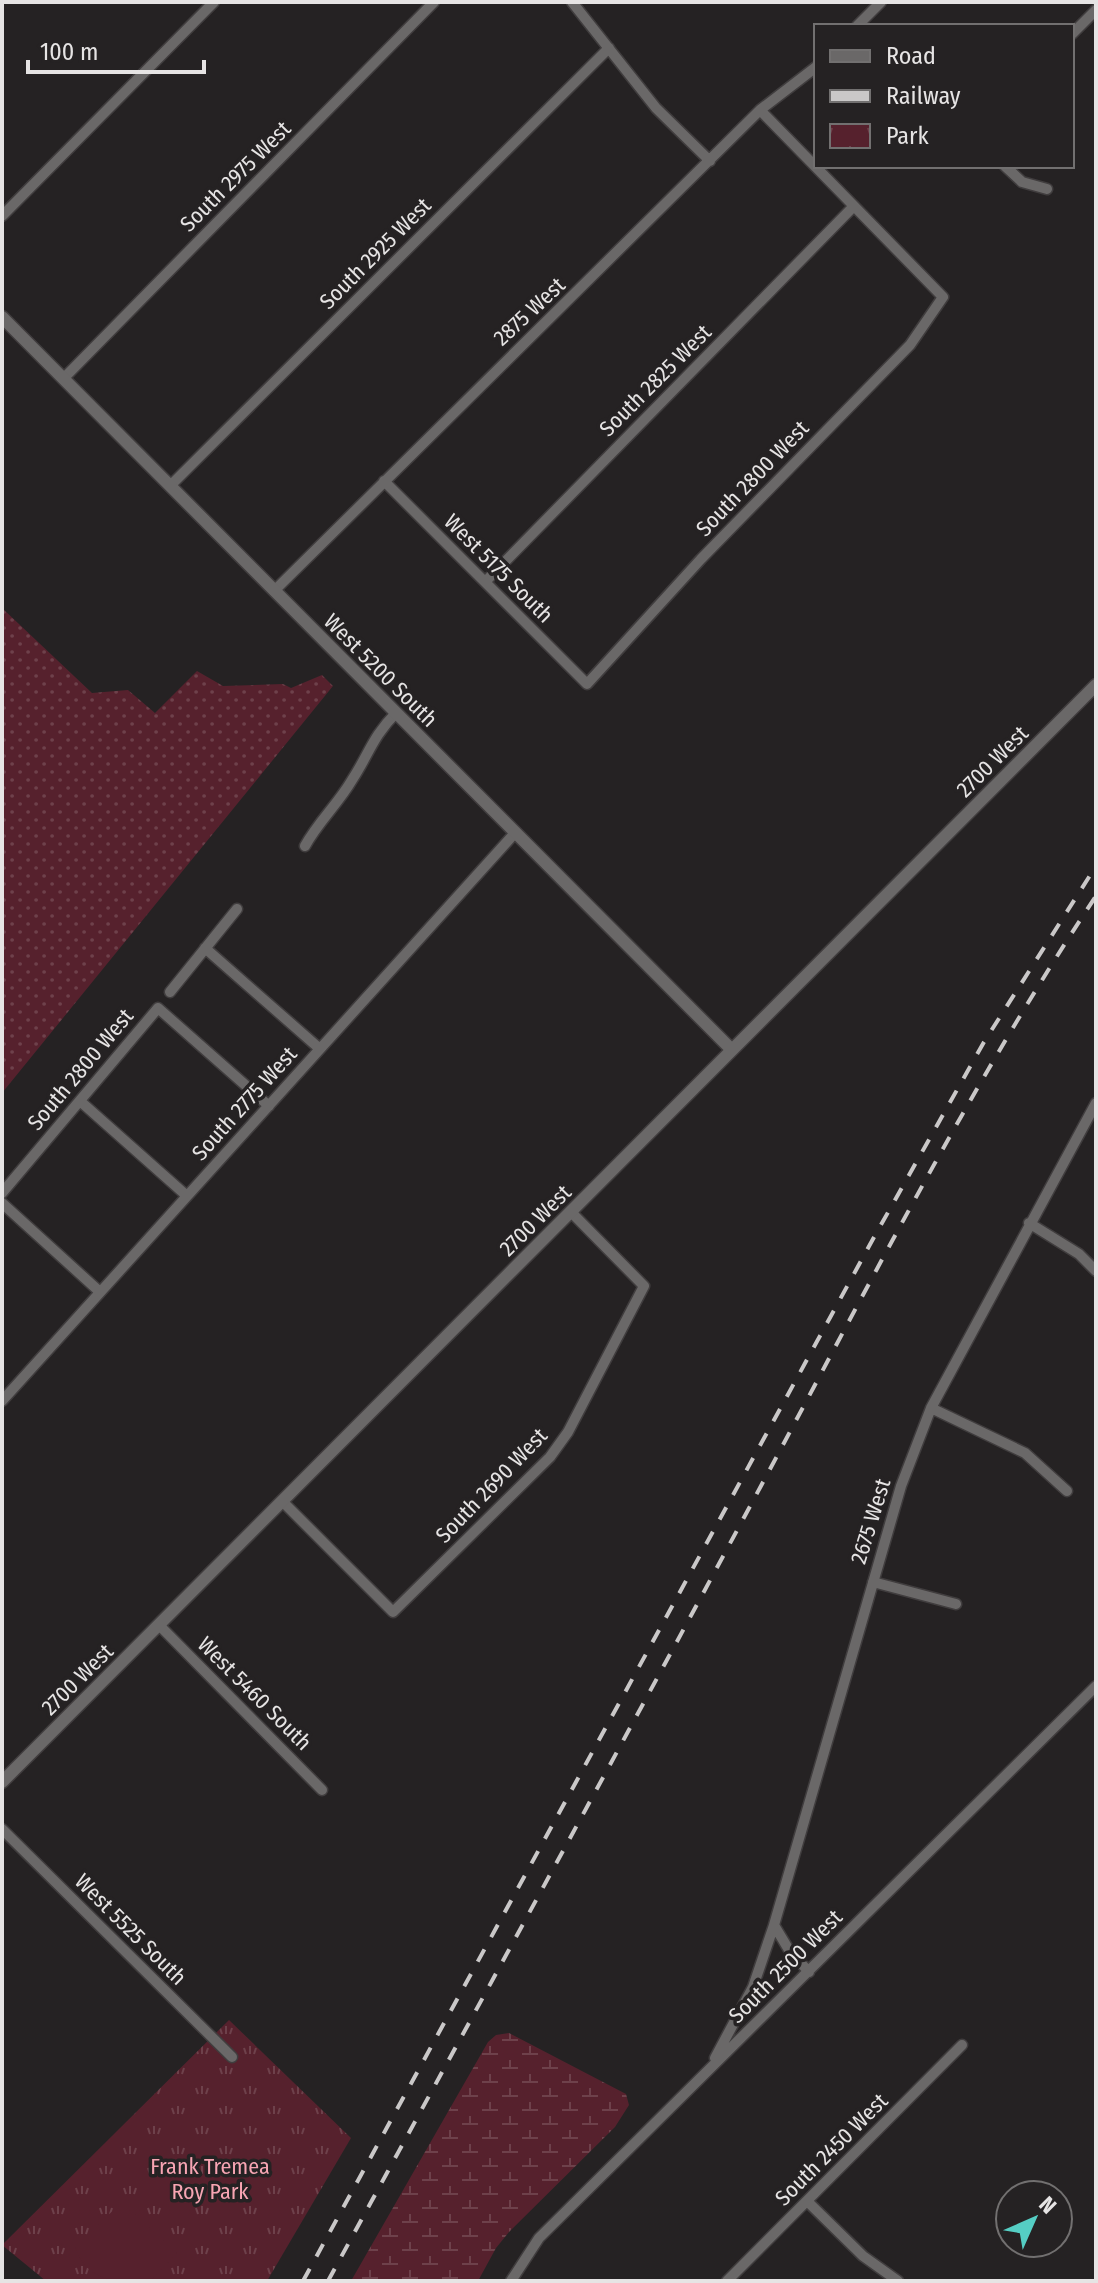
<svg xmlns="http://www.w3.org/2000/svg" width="1098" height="2283" font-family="'Fira Sans Condensed',sans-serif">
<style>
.grass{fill:url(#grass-dots)}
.wetland{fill:url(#wetland-marsh)}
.park{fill:url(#park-tufts)}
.garden{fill:#56212d}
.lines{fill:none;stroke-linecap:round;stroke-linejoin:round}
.minor-casing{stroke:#403d3e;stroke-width:13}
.tertiary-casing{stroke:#403d3e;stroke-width:15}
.minor{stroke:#6a6868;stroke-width:10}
.tertiary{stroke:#6a6868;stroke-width:12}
.rail{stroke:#cac8c8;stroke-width:4;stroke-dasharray:14 14;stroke-linecap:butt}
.labels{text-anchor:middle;stroke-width:7;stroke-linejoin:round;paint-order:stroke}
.street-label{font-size:22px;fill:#e6e4e4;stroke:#252223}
.park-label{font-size:22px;fill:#f7a5b3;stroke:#252223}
</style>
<defs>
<pattern id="grass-dots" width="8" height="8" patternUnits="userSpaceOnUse" patternTransform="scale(2)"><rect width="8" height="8" fill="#56212d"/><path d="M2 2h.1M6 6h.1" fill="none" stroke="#6e414b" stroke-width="1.8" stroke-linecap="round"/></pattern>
<pattern id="wetland-marsh" width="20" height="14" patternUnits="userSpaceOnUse" patternTransform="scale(2)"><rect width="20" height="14" fill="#56212d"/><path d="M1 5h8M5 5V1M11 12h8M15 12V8" fill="none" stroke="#6e414b"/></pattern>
<pattern id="park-tufts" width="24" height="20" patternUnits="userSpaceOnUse" patternTransform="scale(2)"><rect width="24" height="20" fill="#56212d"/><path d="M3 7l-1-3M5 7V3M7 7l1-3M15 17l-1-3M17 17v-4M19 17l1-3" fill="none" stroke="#6e414b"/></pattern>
</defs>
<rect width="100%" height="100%" fill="#252223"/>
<path class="grass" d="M 2,608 L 92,693 L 128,690 L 155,713 L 197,671 L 223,686 L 283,684 L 291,688 L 322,675 L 333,686 L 2,1093 Z"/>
<path class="wetland" d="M 509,2033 L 626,2094 L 629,2105 L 615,2127 L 509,2232 L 496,2248 L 478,2281 L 351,2281 L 488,2042 L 496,2035 Z"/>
<path class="park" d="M 229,2020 L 351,2138 L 267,2281 L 46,2281 L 2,2245 Z"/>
<path class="garden" d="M 122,2202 L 177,2253 L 150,2281 C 115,2281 88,2283 75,2247 Z"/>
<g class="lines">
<g class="minor-casing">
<path id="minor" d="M 572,2 L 656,108 L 710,161
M 857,26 L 881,2
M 1072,34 L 1096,10
M 1005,166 L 1022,182 L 1047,189
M 2,216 L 214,2
M 63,379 L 434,2
M 384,481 L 587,684 L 701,559 L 910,345 L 943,297 L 760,110
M 170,486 L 609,48
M 485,582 L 854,206
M 274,591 L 760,110 L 816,67
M 305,846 C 318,822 338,804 352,780 C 369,754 373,736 396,713
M 205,948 L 320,1049
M 170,992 L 237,909
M 80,1101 L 187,1196
M 2,1193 L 158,1008 L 269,1106
M 2,1203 L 100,1292
M 1029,1223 L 1079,1254 L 1096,1271
M 2,1401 L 515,833
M 931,1408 L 1025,1453 L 1067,1491
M 282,1501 L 393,1612 L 550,1457 L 568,1432 L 644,1286 L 571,1212
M 873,1582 L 956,1604
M 159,1625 L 322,1790
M 2,1829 L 232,2057
M 809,1972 L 789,1950 L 774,1925 L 901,1486 L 931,1408 L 1096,1103
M 715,2058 L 753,1987 L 774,1925
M 807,2201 L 863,2256 L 898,2281
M 511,2281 L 539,2238 L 1096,1686
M 727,2281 L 962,2045"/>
</g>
<g class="tertiary-casing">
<path id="tertiary" d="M 2,317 L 732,1050
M 2,1782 L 1096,685"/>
</g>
<use href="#minor" class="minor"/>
<use href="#tertiary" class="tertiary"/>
<path class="rail" d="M 303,2281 L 873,1239 L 984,1042 L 1096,866
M 328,2281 C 473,2015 619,1750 762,1484 C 869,1285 971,1084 1096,896"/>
</g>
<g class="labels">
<g class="street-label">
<text transform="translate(235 176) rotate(-45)" y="8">South 2975 West</text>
<text transform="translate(375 253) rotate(-45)" y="8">South 2925 West</text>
<text transform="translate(529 311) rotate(-43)" y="8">2875 West</text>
<text transform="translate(655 380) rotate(-45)" y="8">South 2825 West</text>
<text transform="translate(752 478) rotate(-46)" y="8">South 2800 West</text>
<text transform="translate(499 568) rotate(45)" y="8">West 5175 South</text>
<text transform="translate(381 670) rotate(45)" y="8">West 5200 South</text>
<text transform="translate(992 761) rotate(-45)" y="8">2700 West</text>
<text transform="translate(80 1069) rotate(-50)" y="8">South 2800 West</text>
<text transform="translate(244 1103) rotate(-48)" y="8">South 2775 West</text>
<text transform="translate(535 1220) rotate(-45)" y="8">2700 West</text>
<text transform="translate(491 1485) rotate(-46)" y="8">South 2690 West</text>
<text transform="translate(870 1521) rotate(-73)" y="8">2675 West</text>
<text transform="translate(77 1679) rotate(-45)" y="8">2700 West</text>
<text transform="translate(255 1693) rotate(45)" y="8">West 5460 South</text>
<text transform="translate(131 1929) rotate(45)" y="8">West 5525 South</text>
<text transform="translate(785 1966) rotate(-45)" y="8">South 2500 West</text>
<text transform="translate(831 2149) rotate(-45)" y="8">South 2450 West</text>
</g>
<g class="park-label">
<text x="210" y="2174">Frank Tremea<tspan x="210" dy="25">Roy Park</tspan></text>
</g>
</g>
<rect width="1098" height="2283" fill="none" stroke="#e6e4e4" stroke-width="8"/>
<rect x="814" y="24" width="260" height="144" fill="#252223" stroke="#727070" stroke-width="2"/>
<rect x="830" y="50" width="40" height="12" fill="#6a6868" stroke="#727070" stroke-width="2"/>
<text x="886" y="64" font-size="24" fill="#e6e4e4">Road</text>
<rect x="830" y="90" width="40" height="12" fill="#cac8c8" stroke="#727070" stroke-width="2"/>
<text x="886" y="104" font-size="24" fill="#e6e4e4">Railway</text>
<rect x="830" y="124" width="40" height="24" fill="url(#park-tufts)" stroke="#727070" stroke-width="2"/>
<text x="886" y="144" font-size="24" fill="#e6e4e4">Park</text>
<g transform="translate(1034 2219) rotate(45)"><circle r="38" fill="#252223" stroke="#727070" stroke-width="2"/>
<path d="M0-6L14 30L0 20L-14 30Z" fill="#55cec4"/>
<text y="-12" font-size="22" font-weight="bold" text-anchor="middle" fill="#e6e4e4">N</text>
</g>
<path d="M28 60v12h176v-12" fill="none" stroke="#e6e4e4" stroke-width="4"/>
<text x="40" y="60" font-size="24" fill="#e6e4e4" stroke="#252223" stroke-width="6" paint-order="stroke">100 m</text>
</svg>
